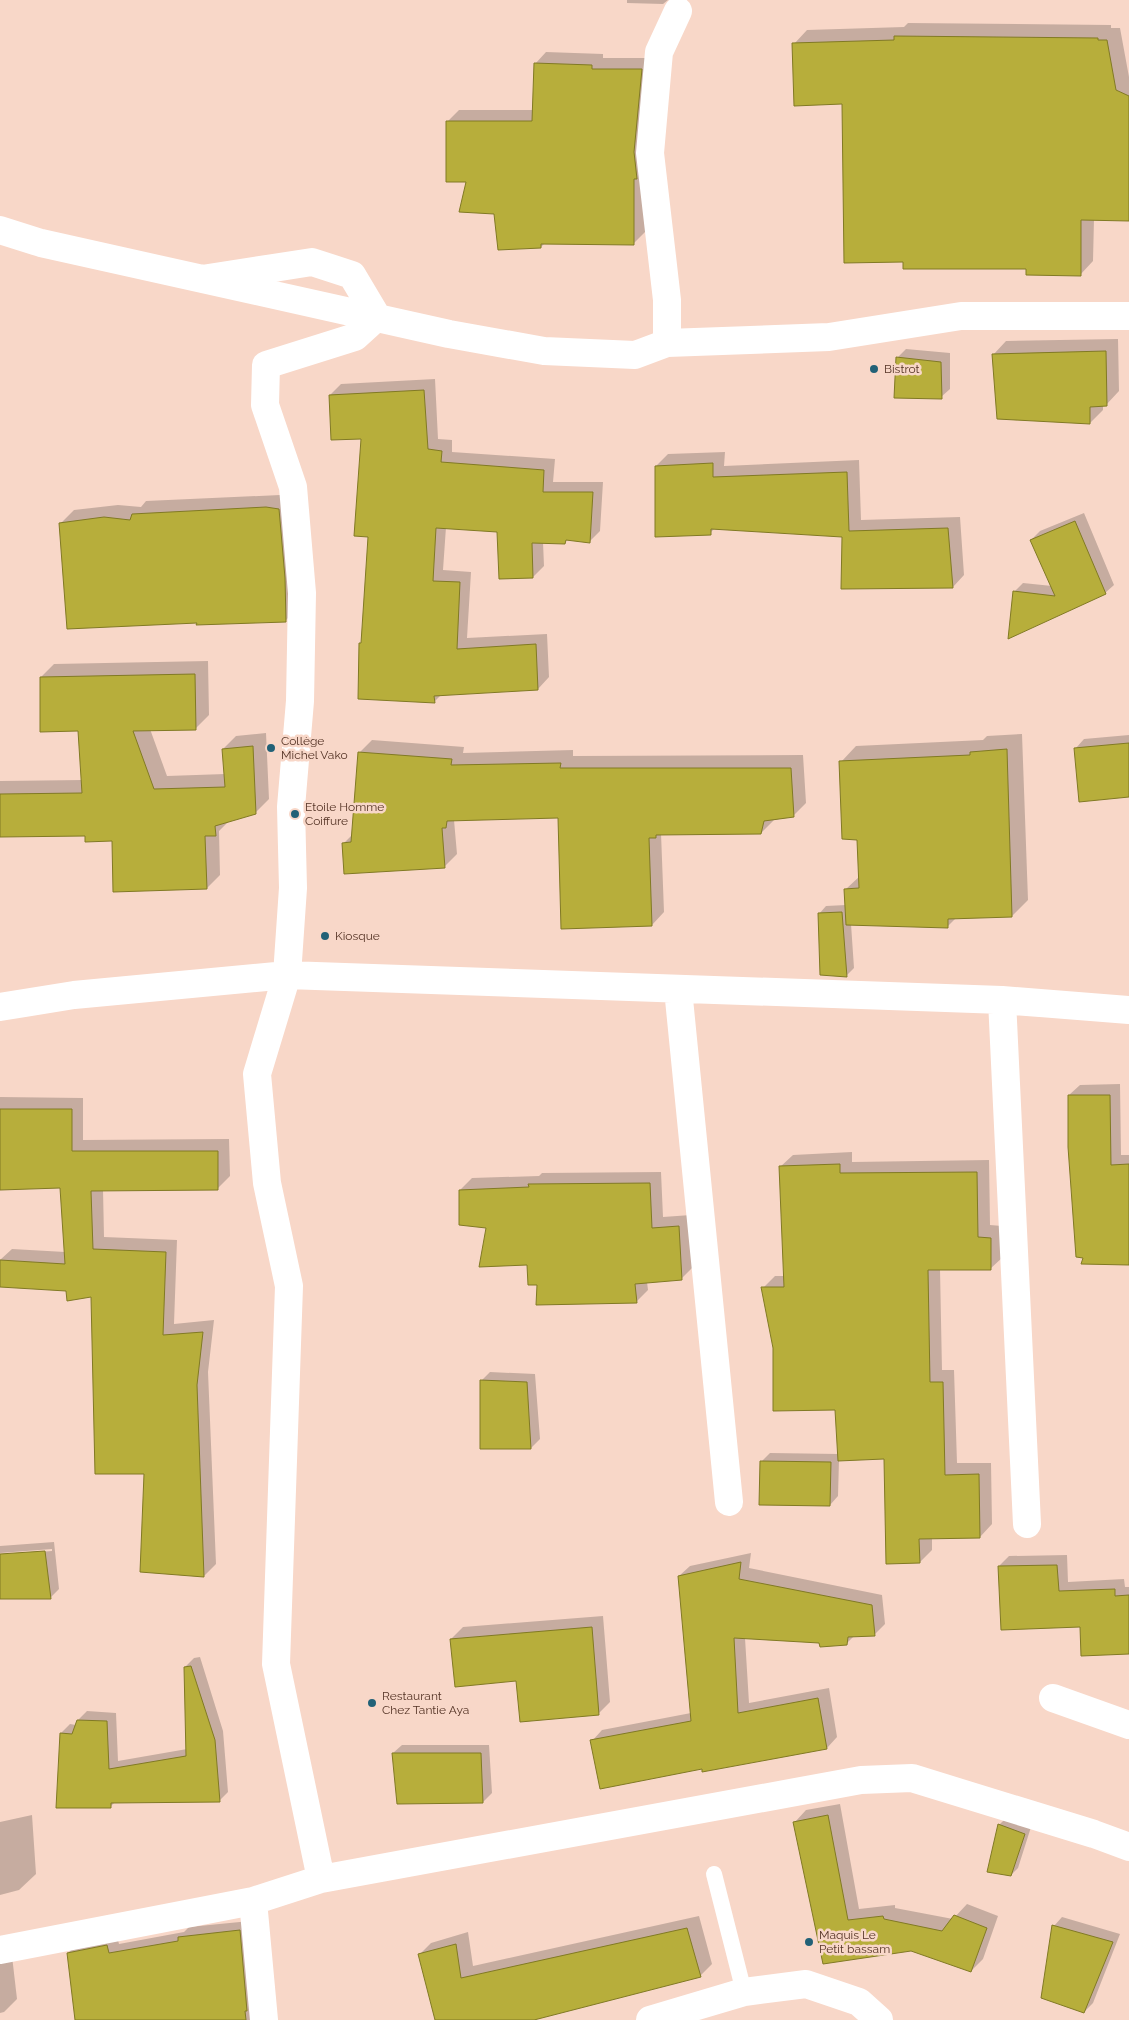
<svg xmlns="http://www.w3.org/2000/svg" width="1129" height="2020" font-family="Raleway,sans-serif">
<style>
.shadow{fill:#0003}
.building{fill:#b7ae3b;stroke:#817a24}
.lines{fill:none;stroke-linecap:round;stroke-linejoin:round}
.service{stroke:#fff;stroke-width:16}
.minor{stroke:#fff;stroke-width:28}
.poi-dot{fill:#226177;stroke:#f8d7c8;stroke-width:2}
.labels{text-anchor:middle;stroke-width:5;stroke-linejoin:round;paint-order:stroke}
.poi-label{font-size:12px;fill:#543325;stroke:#f8d7c8;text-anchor:start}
</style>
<rect width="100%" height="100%" fill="#f8d7c8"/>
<path class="shadow" d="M 627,0 L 668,0 L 663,4 L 627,3 Z
M 908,23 L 1111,25 L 1111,28 L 1120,28 L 1129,77 L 1129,220 L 1094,219 L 1093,261 L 1080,275 L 1027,268 L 905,261 L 843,103 L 794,44 L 807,30 L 904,27 Z
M 546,52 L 603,54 L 603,58 L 653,58 L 646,169 L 645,232 L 633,244 L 545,243 L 541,247 L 495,213 L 467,181 L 448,121 L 459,110 L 534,110 L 535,64 Z
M 1118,339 L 1119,391 L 1106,405 L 1103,405 L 1103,410 L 1090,423 L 993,355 L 1006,341 Z
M 906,349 L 950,353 L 950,389 L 941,397 L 897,358 Z
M 435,379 L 438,439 L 452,440 L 452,452 L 555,459 L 553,482 L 603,482 L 600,531 L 589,542 L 568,539 L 564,542 L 543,542 L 544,566 L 533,577 L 499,531 L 446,527 L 443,570 L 471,572 L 467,638 L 547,634 L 549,677 L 538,689 L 442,694 L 434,702 L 363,641 L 369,536 L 362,437 L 330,395 L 341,384 Z
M 725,452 L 724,466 L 859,460 L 861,520 L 960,517 L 964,575 L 953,587 L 843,536 L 715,528 L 710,533 L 656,466 L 668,454 Z
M 280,495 L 292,496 L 298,608 L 285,621 L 61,523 L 74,510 L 118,505 L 141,507 L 146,501 Z
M 1084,513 L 1114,585 L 1105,593 L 1009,637 L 1014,592 L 1023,583 L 1052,586 L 1031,540 L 1040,531 Z
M 208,661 L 209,715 L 196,728 L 150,729 L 167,776 L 225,774 L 223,749 L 236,736 L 266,733 L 269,799 L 255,813 L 229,821 L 219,831 L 220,875 L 207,888 L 114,839 L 86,835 L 0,836 L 0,781 L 83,780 L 80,730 L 41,677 L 54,664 Z
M 1022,734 L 1028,900 L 1012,916 L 956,918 L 948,926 L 851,924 L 854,968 L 847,975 L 819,914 L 826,906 L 846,905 L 846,889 L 860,876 L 858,839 L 841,762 L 856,746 L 983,740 L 987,736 Z
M 1129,735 L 1129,796 L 1076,748 L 1084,739 Z
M 372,740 L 464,747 L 463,753 L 573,750 L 573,756 L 803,755 L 806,803 L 793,816 L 774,820 L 761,833 L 661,833 L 664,912 L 652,925 L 559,817 L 454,820 L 457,854 L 444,867 L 344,843 L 353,834 L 359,753 Z
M 1120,1084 L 1121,1155 L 1129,1155 L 1129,1264 L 1084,1257 L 1069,1095 L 1080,1085 Z
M 0,1097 L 83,1098 L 83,1140 L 229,1139 L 230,1176 L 218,1188 L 103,1189 L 104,1237 L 177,1240 L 174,1324 L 214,1320 L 208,1372 L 216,1564 L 204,1576 L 146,1473 L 93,1296 L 67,1290 L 0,1286 L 0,1260 L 12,1249 L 65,1252 L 61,1186 L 0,1188 Z
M 852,1152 L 852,1162 L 989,1160 L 990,1225 L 1002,1226 L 1003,1257 L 990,1269 L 940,1269 L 942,1370 L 954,1370 L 957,1463 L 991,1463 L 992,1524 L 980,1537 L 932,1537 L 932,1550 L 920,1562 L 885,1458 L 839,1460 L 838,1496 L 830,1505 L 761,1462 L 770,1453 L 839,1454 L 836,1409 L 774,1348 L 763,1288 L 775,1276 L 785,1276 L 780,1167 L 793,1155 Z
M 661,1172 L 663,1217 L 691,1215 L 693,1267 L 681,1279 L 647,1282 L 648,1290 L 636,1302 L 538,1283 L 528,1263 L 487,1227 L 460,1190 L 472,1178 L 539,1176 L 542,1173 Z
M 490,1372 L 535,1374 L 540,1439 L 531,1448 L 481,1381 Z
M 54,1542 L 59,1589 L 50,1598 L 0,1598 L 0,1555 L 52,1551 L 52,1549 L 0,1553 L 0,1546 Z
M 751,1553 L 749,1568 L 882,1595 L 885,1624 L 875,1634 L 855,1635 L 846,1644 L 745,1638 L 749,1703 L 829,1688 L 837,1737 L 827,1748 L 703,1768 L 592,1741 L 602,1730 L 691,1713 L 679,1576 L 690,1566 Z
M 1067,1555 L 1068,1582 L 1124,1579 L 1125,1587 L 1129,1587 L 1129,1653 L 1081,1626 L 999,1566 L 1009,1556 Z
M 603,1616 L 610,1702 L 598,1714 L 518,1679 L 451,1639 L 463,1627 Z
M 200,1657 L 223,1731 L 228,1792 L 219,1801 L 115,1802 L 110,1807 L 58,1807 L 61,1733 L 70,1724 L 76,1725 L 78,1720 L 87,1711 L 116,1713 L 118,1761 L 187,1749 L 185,1667 L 194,1658 Z
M 402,1745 L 489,1745 L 492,1793 L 483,1802 L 393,1753 Z
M 840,1804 L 859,1909 L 895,1905 L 895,1908 L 953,1919 L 967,1904 L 998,1916 L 983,1959 L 971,1971 L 911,1950 L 824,1963 L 795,1822 L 806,1810 Z
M 32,1815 L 36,1874 L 19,1890 L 0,1895 L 0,1822 Z
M 1006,1818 L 1031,1827 L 1018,1868 L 1011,1875 L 999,1825 Z
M 699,1916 L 712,1964 L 700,1976 L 529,2020 L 436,2020 L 419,1955 L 431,1943 L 468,1932 L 473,1966 Z
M 1062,1917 L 1120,1934 L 1093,2003 L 1084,2012 L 1054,1926 Z
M 250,1921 L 257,2020 L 77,2020 L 68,1953 L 78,1943 L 117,1936 L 119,1944 L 184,1932 L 189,1927 Z
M 12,1956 L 17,1999 L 4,2012 L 0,2013 L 0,1959 Z"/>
<path class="building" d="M 894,36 L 1098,38 L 1098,40 L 1107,40 L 1116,90 L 1129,96 L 1129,221 L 1081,220 L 1081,276 L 1026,275 L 1026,269 L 903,269 L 903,262 L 844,263 L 842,104 L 794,106 L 792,43 L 894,40 Z
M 534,63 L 592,65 L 592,69 L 642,69 L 634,152 L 637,179 L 634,179 L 634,245 L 541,244 L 541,248 L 498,250 L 494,214 L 459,212 L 466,182 L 446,182 L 446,121 L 532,121 Z
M 1106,351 L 1107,406 L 1090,407 L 1090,424 L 997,419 L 992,354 Z
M 896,357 L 941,362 L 942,399 L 894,398 Z
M 424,390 L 428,449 L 442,451 L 441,462 L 544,470 L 543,492 L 593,492 L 590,543 L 566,540 L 565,544 L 532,543 L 533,578 L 499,579 L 497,532 L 436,528 L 433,581 L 460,582 L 457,649 L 536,644 L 538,690 L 434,696 L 435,703 L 358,699 L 359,643 L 361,643 L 368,537 L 354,536 L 361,439 L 331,440 L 329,395 Z
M 713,463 L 713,477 L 847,472 L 849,531 L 948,528 L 953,588 L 841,589 L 842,537 L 711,529 L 711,535 L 655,537 L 655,466 Z
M 266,507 L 279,509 L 285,578 L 286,622 L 196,625 L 197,623 L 67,629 L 59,523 L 104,517 L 130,520 L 132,514 Z
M 1075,521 L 1106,594 L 1008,639 L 1013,591 L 1055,596 L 1030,540 Z
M 195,674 L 196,730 L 133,731 L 154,789 L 225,787 L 222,749 L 253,746 L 256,814 L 215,826 L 216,836 L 205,836 L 207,889 L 113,892 L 112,841 L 85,842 L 85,836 L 0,837 L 0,794 L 82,793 L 78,731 L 40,732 L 40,677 Z
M 1129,743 L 1129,797 L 1079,802 L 1074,748 Z
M 1007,749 L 1012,917 L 948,919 L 948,928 L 846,925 L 844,889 L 859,888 L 857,840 L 842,839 L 839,761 L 970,755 L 970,752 Z
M 358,752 L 452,759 L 451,765 L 561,763 L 560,768 L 791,768 L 794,817 L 764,821 L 761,834 L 656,835 L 656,838 L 649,838 L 652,926 L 561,929 L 558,818 L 447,821 L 446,828 L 442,828 L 445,868 L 344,874 L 342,843 L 351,842 Z
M 842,912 L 847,977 L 820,975 L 818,913 Z
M 1068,1095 L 1110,1095 L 1111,1165 L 1129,1164 L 1129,1265 L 1081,1264 L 1083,1258 L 1076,1257 L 1068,1147 Z
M 0,1109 L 72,1109 L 72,1151 L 218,1151 L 218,1190 L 91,1191 L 93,1249 L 166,1252 L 163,1335 L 203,1332 L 197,1385 L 204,1577 L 140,1572 L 144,1474 L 95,1474 L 91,1297 L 67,1301 L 66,1291 L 0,1287 L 0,1260 L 65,1264 L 60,1188 L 0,1190 Z
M 840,1164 L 840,1173 L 977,1172 L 978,1237 L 991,1238 L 991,1270 L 928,1270 L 930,1382 L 943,1382 L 945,1475 L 979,1474 L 980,1538 L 919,1539 L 920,1563 L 886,1564 L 884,1459 L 838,1461 L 835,1410 L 773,1411 L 773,1348 L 761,1287 L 784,1287 L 779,1166 Z
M 650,1183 L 652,1228 L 679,1226 L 682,1280 L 635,1284 L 637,1303 L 536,1305 L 537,1285 L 528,1285 L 527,1265 L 479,1267 L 486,1228 L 459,1225 L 459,1190 L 529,1187 L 528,1184 Z
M 480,1380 L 527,1382 L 531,1449 L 480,1449 Z
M 760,1461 L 831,1462 L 830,1506 L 759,1505 Z
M 45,1551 L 51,1599 L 0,1599 L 0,1554 Z
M 741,1562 L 739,1579 L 872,1605 L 875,1636 L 848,1637 L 847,1645 L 820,1647 L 819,1643 L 734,1638 L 738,1713 L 818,1698 L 827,1749 L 702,1772 L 702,1769 L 600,1789 L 590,1740 L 691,1721 L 678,1576 Z
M 1057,1565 L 1059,1591 L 1115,1589 L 1115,1596 L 1129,1595 L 1129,1654 L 1081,1656 L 1080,1627 L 1001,1630 L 998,1566 Z
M 592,1627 L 599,1715 L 520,1722 L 516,1681 L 455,1687 L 450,1639 Z
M 191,1666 L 215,1740 L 220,1802 L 111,1803 L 111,1808 L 56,1808 L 60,1733 L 72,1734 L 77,1720 L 107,1721 L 109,1769 L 186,1756 L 184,1667 Z
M 392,1753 L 481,1753 L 483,1803 L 397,1804 Z
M 828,1815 L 848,1920 L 883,1916 L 884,1919 L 942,1931 L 954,1915 L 987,1928 L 971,1972 L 911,1951 L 823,1964 L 793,1822 Z
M 998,1824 L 1025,1834 L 1011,1876 L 987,1872 Z
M 1052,1925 L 1113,1942 L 1084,2013 L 1041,1998 Z
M 687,1928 L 701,1977 L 534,2020 L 435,2020 L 418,1954 L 456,1944 L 461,1978 Z
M 240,1930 L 247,2011 L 245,2011 L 246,2020 L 75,2020 L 67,1953 L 107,1945 L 109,1953 L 178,1941 L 178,1937 Z"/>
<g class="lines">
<path class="service" d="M 714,1874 L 744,1992"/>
<path class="minor" d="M 0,230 L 41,243 L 449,334 L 544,351 L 635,355 L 667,343 L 667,300 L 650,153 L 659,52 L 678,11
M 202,279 L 312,262 L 352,275 L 377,317 L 355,337 L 266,365 L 265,405 L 293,487 L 302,593 L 300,701 L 291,807 L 293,888 L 287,975 L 257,1074 L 267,1183 L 289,1286 L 276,1664 L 321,1879
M 667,343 L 829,337 L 961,316 L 1129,316
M 678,989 L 729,1502
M 1002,1000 L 1027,1524
M 0,1007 L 74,995 L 287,975 L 1002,1000 L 1129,1010
M 1053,1698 L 1129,1725
M 253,1901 L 264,2020
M 0,1950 L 253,1901 L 321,1879 L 861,1780 L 912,1778 L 1094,1834 L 1129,1847
M 650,2020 L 744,1992 L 806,1984 L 859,2002 L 879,2020"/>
</g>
<g class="poi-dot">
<circle cx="874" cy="369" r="5"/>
<circle cx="271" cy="748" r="5"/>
<circle cx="295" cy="814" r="5"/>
<circle cx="325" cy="936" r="5"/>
<circle cx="372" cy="1703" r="5"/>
<circle cx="809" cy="1942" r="5"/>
</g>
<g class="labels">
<g class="poi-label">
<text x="884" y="373">Bistrot</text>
<text x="281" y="745">Collège<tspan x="281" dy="14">Michel Vako</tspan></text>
<text x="305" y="811">Etoile Homme<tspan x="305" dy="14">Coiffure</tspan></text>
<text x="335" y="940">Kiosque</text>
<text x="382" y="1700">Restaurant<tspan x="382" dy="14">Chez Tantie Aya</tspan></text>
<text x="819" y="1939">Maquis Le<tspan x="819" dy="14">Petit bassam</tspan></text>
</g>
</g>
</svg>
